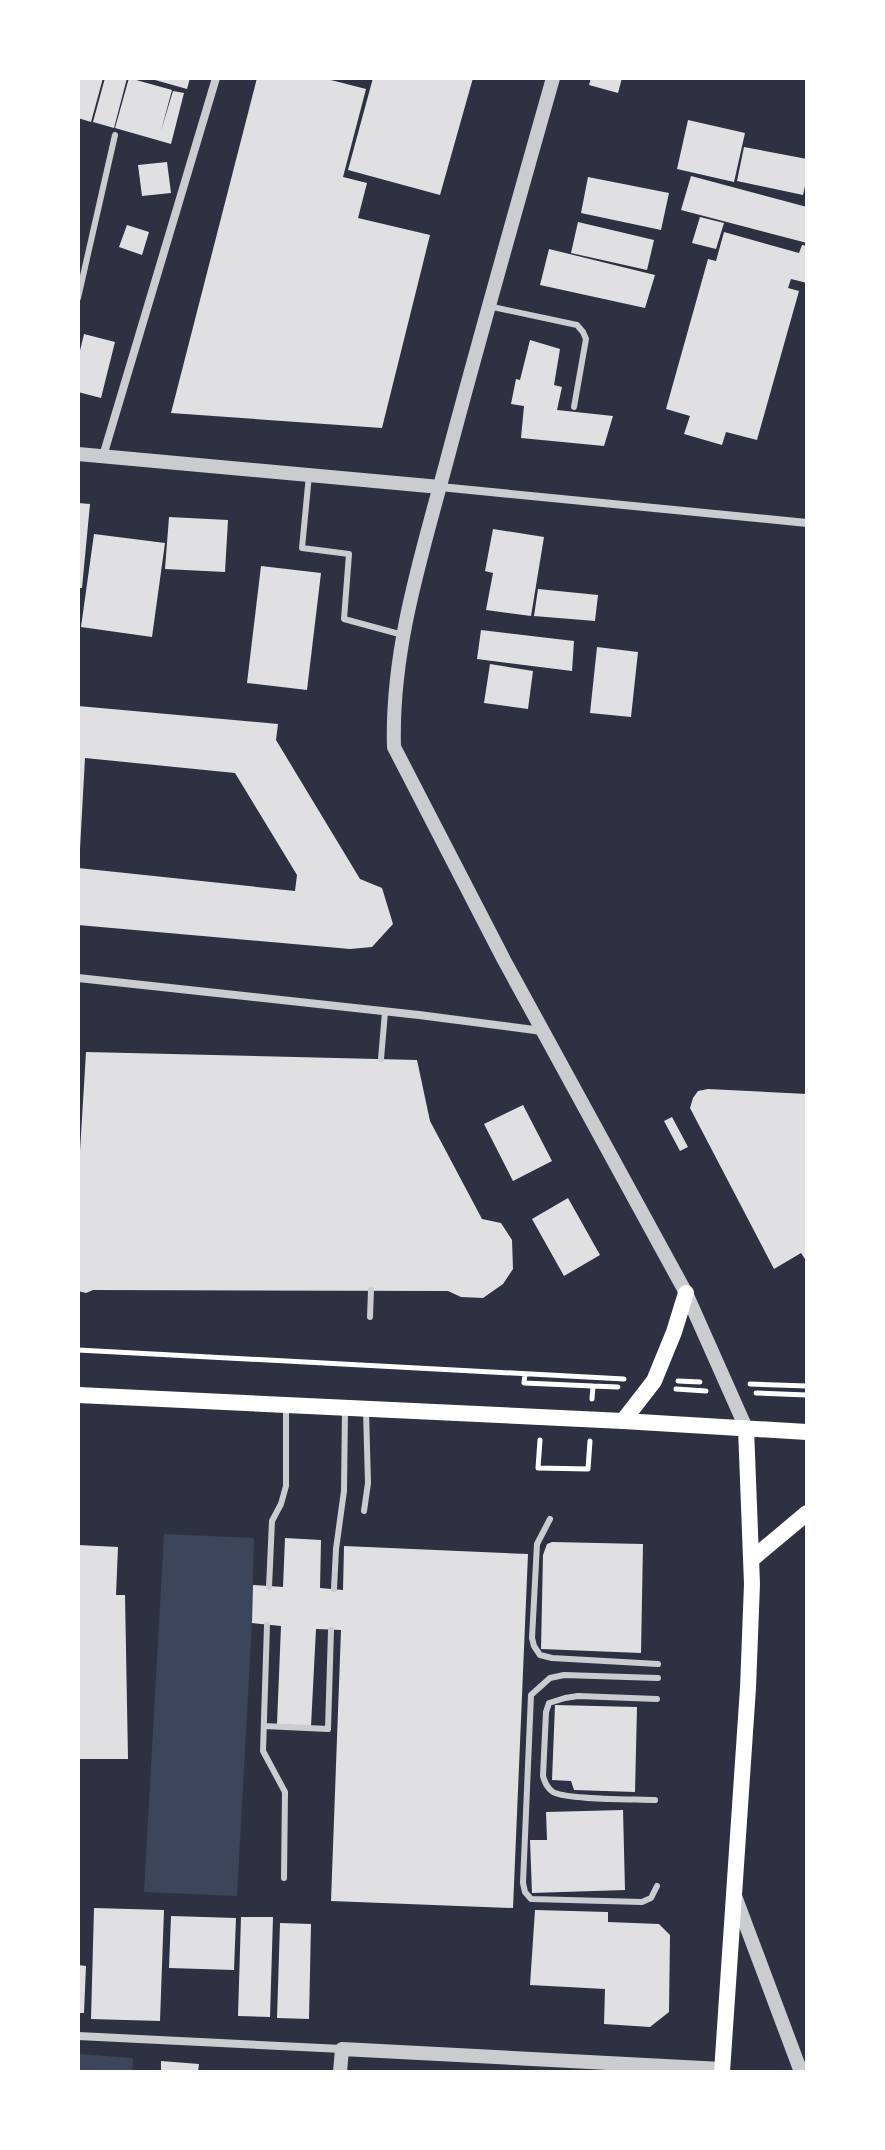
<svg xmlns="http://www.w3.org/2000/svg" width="885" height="2150" font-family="'Public Sans',sans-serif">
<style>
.green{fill:#3c4559}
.building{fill:#e0e0e3}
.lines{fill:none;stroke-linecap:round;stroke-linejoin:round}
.path{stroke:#fff;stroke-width:5}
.service{stroke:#caccd0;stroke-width:6}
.minor{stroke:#caccd0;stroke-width:8}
.tertiary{stroke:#caccd0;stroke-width:14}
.secondary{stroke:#fff;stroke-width:16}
</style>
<rect width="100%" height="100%" fill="#2d3142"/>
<path class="green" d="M 164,1534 L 254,1538 L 252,1623 L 237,1896 L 144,1892 Z
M 78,2054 L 133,2058 L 132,2072 L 78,2072 Z"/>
<path class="building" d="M 78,78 L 103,78 L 91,122 L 78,118 Z
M 105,78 L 127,78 L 114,128 L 93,122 Z
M 129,78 L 172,90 L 161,131 L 173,91 L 184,93 L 171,144 L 115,128 Z
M 148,78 L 190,78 L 187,89 Z
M 257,78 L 323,78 L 366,89 L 343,177 L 367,183 L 358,218 L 430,235 L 382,428 L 171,413 Z
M 373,78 L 473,78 L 440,195 L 348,170 Z
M 591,78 L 622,78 L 618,93 L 589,85 Z
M 688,120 L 745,133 L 734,182 L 677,169 Z
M 744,147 L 807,159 L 807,177 L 803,195 L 737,181 Z
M 167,162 L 171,193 L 142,196 L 138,165 Z
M 691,176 L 807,207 L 807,243 L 681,210 Z
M 588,177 L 669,193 L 661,230 L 581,213 Z
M 700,217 L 724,223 L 716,249 L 692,243 Z
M 578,222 L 654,240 L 647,270 L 571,253 Z
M 127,225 L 149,232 L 142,255 L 119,247 Z
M 724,232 L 799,253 L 802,245 L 807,246 L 807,283 L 791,279 L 788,288 L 799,291 L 757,440 L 726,432 L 722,445 L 684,434 L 690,416 L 666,409 L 708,259 L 716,261 Z
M 549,249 L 655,275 L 645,308 L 540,285 Z
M 84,334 L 115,342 L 101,398 L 78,392 L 78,359 Z
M 530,340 L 560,349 L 554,385 L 562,387 L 557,410 L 613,416 L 604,446 L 521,438 L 524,406 L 511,404 L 516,379 L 520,380 Z
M 78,503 L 90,504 L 82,588 L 78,588 Z
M 169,517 L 228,520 L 225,572 L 165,569 Z
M 493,529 L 544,537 L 531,616 L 486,610 L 493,573 L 485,571 Z
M 94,534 L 165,543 L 152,637 L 81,627 Z
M 261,566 L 321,573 L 307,690 L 247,683 Z
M 538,589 L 598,595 L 595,621 L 534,616 Z
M 481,630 L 574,641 L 572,671 L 477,659 Z
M 597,647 L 638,652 L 631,717 L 590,713 Z
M 490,664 L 533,671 L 528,709 L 484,703 Z
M 78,706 L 278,724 L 276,740 L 360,879 L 382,888 L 393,924 L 372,947 L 350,949 L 78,925 L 78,868 L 295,891 L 297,875 L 235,773 L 85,758 L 80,849 L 78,849 Z
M 86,1052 L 417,1060 L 430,1121 L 482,1219 L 501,1223 L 512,1240 L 513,1269 L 503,1284 L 483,1298 L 461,1297 L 448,1291 L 93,1290 L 86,1293 L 78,1291 L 78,1184 Z
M 708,1089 L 807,1094 L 807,1262 L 801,1253 L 774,1269 L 690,1108 L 693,1098 L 698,1091 Z
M 523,1105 L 552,1161 L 513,1181 L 484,1124 Z
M 672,1117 L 688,1147 L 680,1151 L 664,1121 Z
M 568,1198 L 600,1255 L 564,1276 L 532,1219 Z
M 285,1538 L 321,1540 L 320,1588 L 343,1590 L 344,1546 L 528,1554 L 513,1908 L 331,1901 L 341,1630 L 316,1629 L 311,1726 L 277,1724 L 281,1626 L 252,1623 L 253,1585 L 283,1587 Z
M 552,1542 L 643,1544 L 641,1653 L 541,1649 L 543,1555 L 547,1544 Z
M 78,1545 L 118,1547 L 116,1595 L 125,1595 L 128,1759 L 78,1759 Z
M 555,1705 L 637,1707 L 635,1792 L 574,1790 L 571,1781 L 552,1780 Z
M 623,1810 L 625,1890 L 532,1893 L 530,1840 L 547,1840 L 546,1812 Z
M 94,1908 L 164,1910 L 160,2021 L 91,2019 Z
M 535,1910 L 608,1912 L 608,1922 L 659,1924 L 670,1935 L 669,2012 L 650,2027 L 604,2024 L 605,1989 L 530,1985 Z
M 171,1916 L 236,1918 L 234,1970 L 169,1968 Z
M 241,1917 L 273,1917 L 270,2017 L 238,2016 Z
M 280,1923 L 311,1924 L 309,2019 L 277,2018 Z
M 78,1965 L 86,1966 L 84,2013 L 78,2013 Z
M 161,2061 L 199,2064 L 198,2072 L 161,2072 Z"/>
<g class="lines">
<path class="path" d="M 78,1350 L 624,1379
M 525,1374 L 524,1383 L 593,1386
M 678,1381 L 700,1382
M 750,1384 L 807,1386
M 676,1389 L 706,1391
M 756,1393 L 807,1395
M 592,1399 L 593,1386 L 618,1387
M 540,1440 L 538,1468 L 588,1469 L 590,1441"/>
<path class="service" d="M 78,298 L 115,135
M 488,306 L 577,325 L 583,332 L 586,339 L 574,407
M 309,475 L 302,548 L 349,554 L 344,619 L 403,635
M 381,1059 L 385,1012
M 370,1317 L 371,1290
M 364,1511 L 368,1483 L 366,1411
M 550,1519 L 537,1544 L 532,1638 L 534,1646 L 540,1655 L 552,1658 L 658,1664
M 269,1587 L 272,1521 L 281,1504 L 286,1486 L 286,1408
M 334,1589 L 336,1549 L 344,1491 L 345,1409
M 267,1625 L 263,1751 L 285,1792 L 284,1878
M 264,1726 L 328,1729 L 331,1630
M 655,1800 C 636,1799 566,1800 553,1792 C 547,1788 545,1783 543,1776 L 546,1712 L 549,1703 L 565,1698 L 578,1696 L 657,1699
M 657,1886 L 651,1898 L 642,1902 L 531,1899 L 525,1892 L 523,1883 L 531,1695 L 550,1678 L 564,1675 L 658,1678"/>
<path class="minor" d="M 103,456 L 216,78
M 440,487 L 807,523
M 78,978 L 419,1015 L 542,1031
M 78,2036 L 342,2049"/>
<path class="tertiary" d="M 553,78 C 517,205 481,332 447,460 C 422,554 391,649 394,747 L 504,960 L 686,1293 L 746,1428
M 78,454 L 440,487
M 735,1896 L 801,2072
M 340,2072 L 342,2049 L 722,2069"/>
<path class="secondary" d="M 78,1395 L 623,1421 L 807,1432
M 623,1421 L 654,1381 L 674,1332 L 686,1293
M 752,1559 L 807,1513
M 722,2072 L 748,1688 L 752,1584 L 746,1428"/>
</g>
<rect width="885" height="2150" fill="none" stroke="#ffffff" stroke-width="160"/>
</svg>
